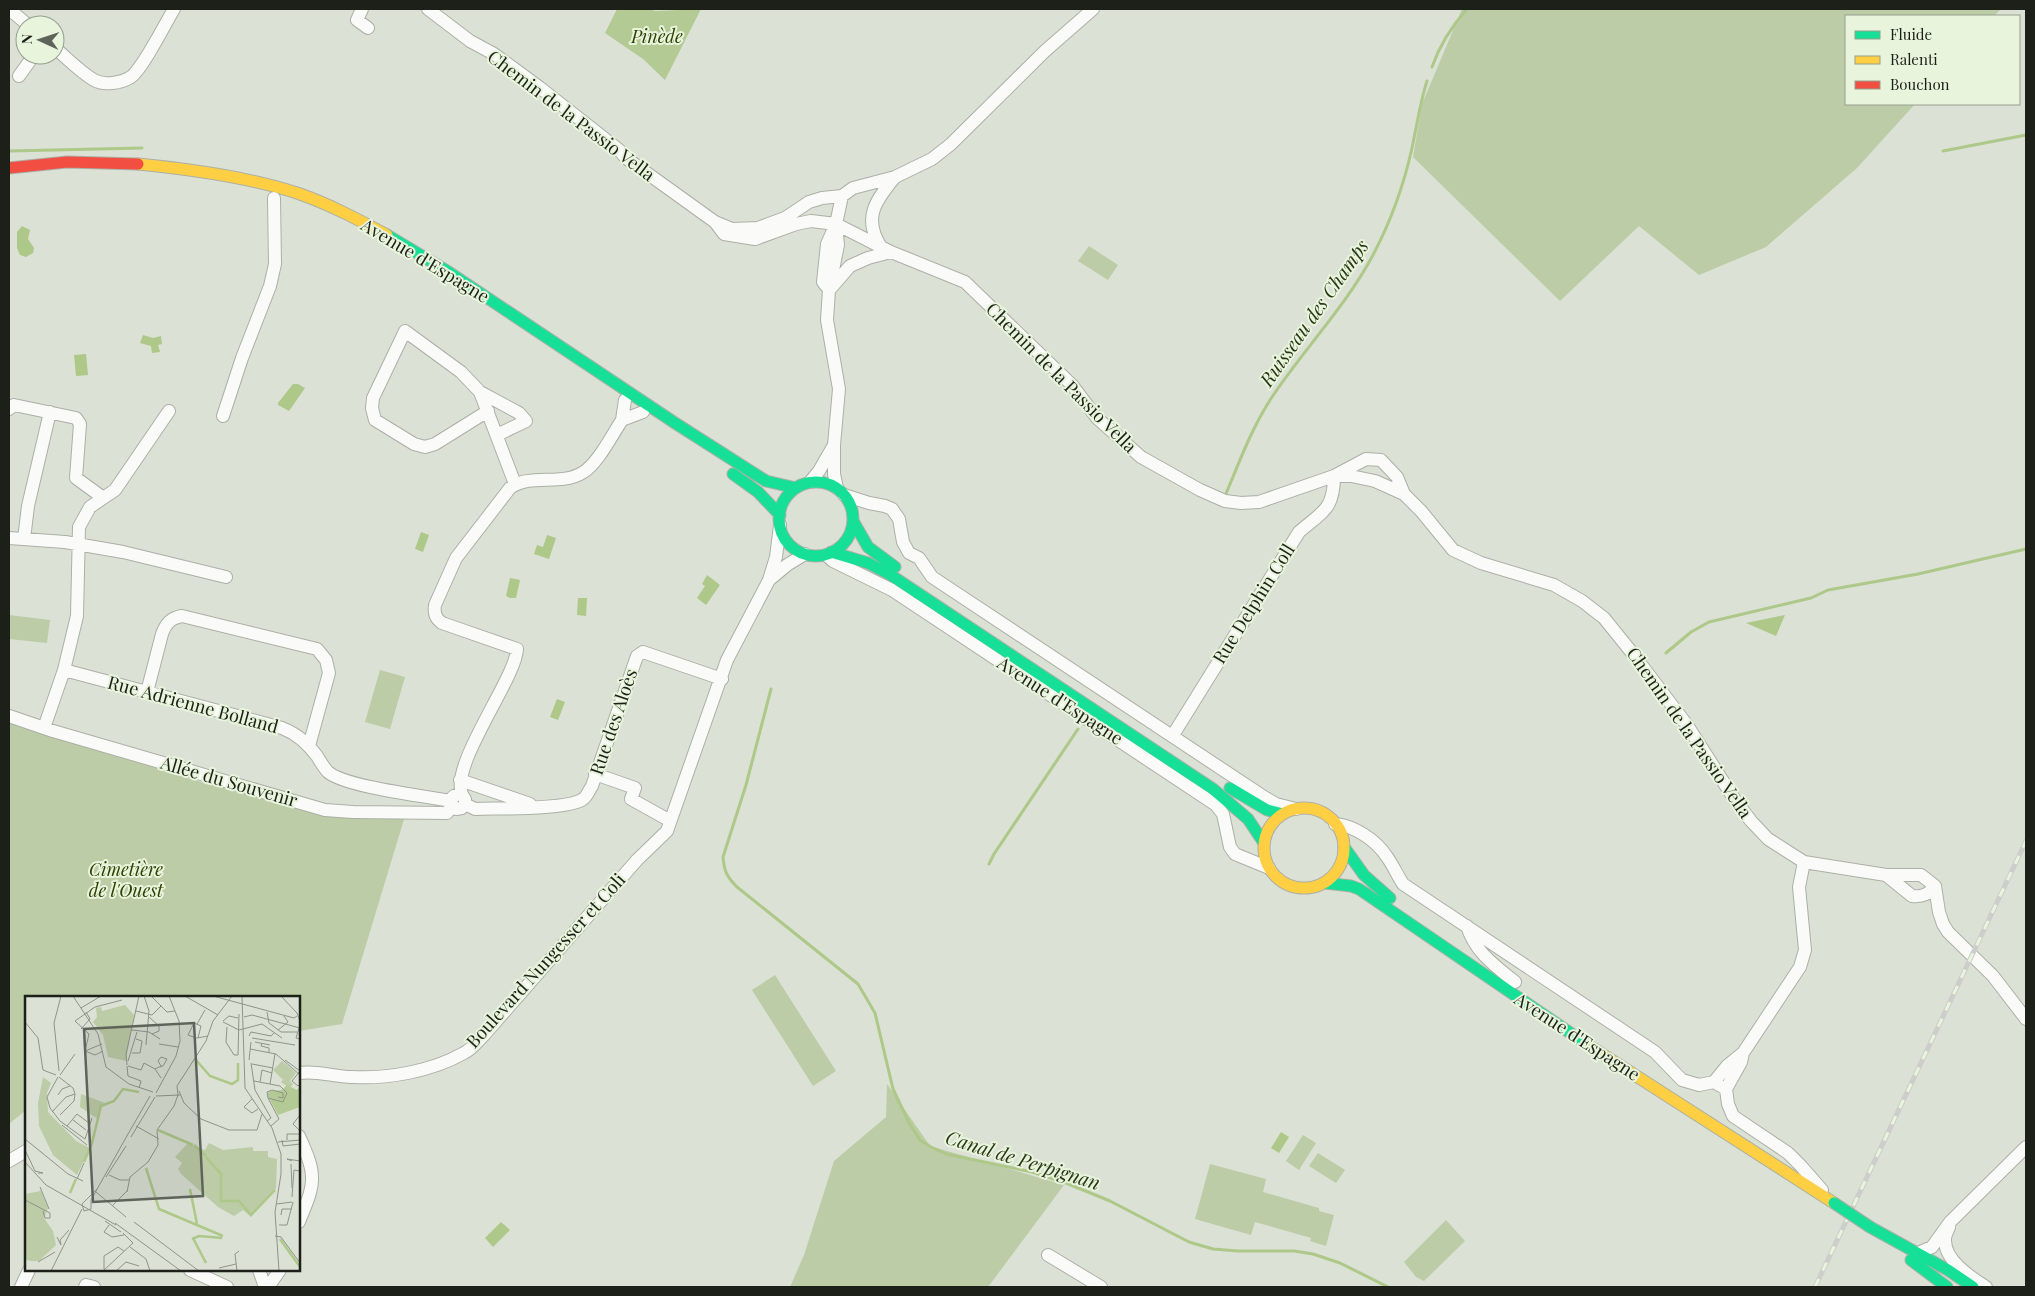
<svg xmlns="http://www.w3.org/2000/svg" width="2035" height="1296" font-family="'Playfair Display',serif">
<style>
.green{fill:#bccca6}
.forest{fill:#b4ca95}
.water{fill:#adc888}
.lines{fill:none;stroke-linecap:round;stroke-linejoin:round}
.stream{stroke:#adc888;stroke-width:3}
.street-casing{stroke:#abb0a6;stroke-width:14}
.fast-casing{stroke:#abb0a6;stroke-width:13}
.slow-casing{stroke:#abb0a6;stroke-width:13}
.jam-casing{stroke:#abb0a6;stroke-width:13}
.street{stroke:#fafaf9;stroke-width:12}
.fast{stroke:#16e098;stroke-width:11}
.slow{stroke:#ffcf43;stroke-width:11}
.jam{stroke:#f24e42;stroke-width:11}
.rail-casing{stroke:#cdcecb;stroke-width:5}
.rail{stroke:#e8f4dc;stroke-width:3;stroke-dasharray:9;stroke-linecap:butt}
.fast-bridge-casing{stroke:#abb0a6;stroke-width:13;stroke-linecap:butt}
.fast-bridge{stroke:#16e098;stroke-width:11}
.labels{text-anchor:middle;stroke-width:4;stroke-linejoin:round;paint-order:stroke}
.park-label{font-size:18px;font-style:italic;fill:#2d4301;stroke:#e8f4dc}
.street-label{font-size:18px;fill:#1c2018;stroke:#e8f4dc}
.water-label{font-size:19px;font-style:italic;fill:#293814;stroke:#e8f4dc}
.inset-river{fill:none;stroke:#adc888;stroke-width:2.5}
.inset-road{fill:none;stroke:#8f9489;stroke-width:1}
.view{fill:#5f645a;fill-opacity:0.15;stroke:#5f645a;stroke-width:2.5}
.inset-edge{fill:none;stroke:#1c2018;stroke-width:2.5}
</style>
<rect width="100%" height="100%" fill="#dbe1d4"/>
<path class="green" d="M 1462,9 L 2001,9 L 1994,16 L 1846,16 L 1846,104 L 1915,104 L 1857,168 L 1766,247 L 1699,275 L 1639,226 L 1560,301 L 1413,157 L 1422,104 Z
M 1089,246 L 1118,265 L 1108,280 L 1078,261 Z
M 9,615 L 50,620 L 47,643 L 9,639 Z
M 380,670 L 405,677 L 390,729 L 365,722 Z
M 9,721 L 197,781 L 324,814 L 405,816 L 342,1024 L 299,1031 L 299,997 L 26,997 L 26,1110 L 9,1124 Z
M 775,975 L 836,1071 L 813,1086 L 752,990 Z
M 887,1084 L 930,1146 L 1064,1185 L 988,1287 L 790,1287 L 804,1255 L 834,1161 L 886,1117 Z
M 1303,1135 L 1316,1143 L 1299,1170 L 1286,1161 Z
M 1318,1153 L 1345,1170 L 1336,1183 L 1309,1166 Z
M 1210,1164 L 1266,1179 L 1263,1192 L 1319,1208 L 1319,1211 L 1334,1215 L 1326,1246 L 1310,1241 L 1311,1238 L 1255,1222 L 1251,1235 L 1195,1219 Z
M 1446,1220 L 1465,1241 L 1424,1281 L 1416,1277 L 1404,1262 Z"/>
<path class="forest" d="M 617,9 L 650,9 L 655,11 L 701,9 L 665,80 L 643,59 L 605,33 Z"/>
<path class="water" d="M 22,226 L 30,230 L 28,239 L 34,248 L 33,253 L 26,257 L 20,255 L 17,248 L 17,232 Z
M 143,335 L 153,338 L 161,336 L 162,344 L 158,345 L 160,352 L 152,353 L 151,346 L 140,343 Z
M 86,354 L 88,375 L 76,376 L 74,355 Z
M 293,384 L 298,384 L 305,388 L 289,411 L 278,405 L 278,403 Z
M 421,532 L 429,535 L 423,552 L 415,549 Z
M 547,535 L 556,538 L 549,559 L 534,554 L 537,545 L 543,547 Z
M 707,575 L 720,585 L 706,605 L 697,598 L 705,586 L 702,584 Z
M 510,578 L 520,580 L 516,598 L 510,598 L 506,596 Z
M 578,598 L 587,598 L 586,616 L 577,615 Z
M 1785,615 L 1776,636 L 1746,623 Z
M 557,699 L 565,702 L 558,720 L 550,717 Z
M 1281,1132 L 1289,1137 L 1279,1153 L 1271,1148 Z
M 501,1222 L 510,1230 L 493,1247 L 485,1238 Z"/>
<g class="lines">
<path class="stream" d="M 1432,67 C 1440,44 1451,27 1467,9
M 9,151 L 142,148
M 1943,151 L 2026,135
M 1225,496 C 1239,463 1252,427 1272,397 C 1304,349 1346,306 1373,255 C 1391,221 1404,184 1412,148 C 1417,125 1420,103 1427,81
M 1666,653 L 1691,632 L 1709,622 L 1811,598 L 1828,590 L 1918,574 L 2026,549
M 771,689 L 746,785 L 723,857 C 724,871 727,877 737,887 L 858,984 L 875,1013 L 893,1089 L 909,1123 L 920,1140 L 931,1147 L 946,1154 L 1032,1172 L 1066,1183 L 1110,1201 L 1189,1242 L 1213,1249 L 1238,1251 L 1294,1251 L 1313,1254 L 1340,1263 L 1388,1287
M 989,864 L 994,854 L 1078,729"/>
<g class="street-casing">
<path id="street" d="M 9,9 L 28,25
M 362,9 L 357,20 L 368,28
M 428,9 L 470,41 L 494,54 L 539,87 L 619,150 L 626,158 L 715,222 L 732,229 L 758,228 L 785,218 L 809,202 L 822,198 L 842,196 L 853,188 L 895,177 L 932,159 L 951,144 L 1045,51 L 1093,9
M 55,48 C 67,58 80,72 94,80 C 104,86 121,83 131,77 C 143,68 165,24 174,9
M 19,76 L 34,55
M 715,222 L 724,234 L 755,239 L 796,224 L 811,221 L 836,224 L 891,252 L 965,282 L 1072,385 L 1097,418 L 1141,457 L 1200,490 L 1225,501 L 1241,503 L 1259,502 L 1334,476 L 1351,476 L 1375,481 L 1404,494 L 1421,511 L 1453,550 L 1481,563 L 1554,585 L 1582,601 L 1604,618 L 1633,654 L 1687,725 L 1735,800 L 1751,821 L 1768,839 L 1804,862 L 1886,875 L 1921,875 L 1935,886 L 1939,912 L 1943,924 L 1948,932 L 1993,976 L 2026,1019
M 881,247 C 862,218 876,200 895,177
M 826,286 L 823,282 L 827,244 L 835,226
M 831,288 L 850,266 L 868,258 L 891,252
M 480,392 L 519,413 L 526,421 L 497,435
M 625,400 L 622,420 L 643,412
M 9,409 L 14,405 L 76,418 L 80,424 L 76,478 L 102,497
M 488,411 L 435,444 L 425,447 L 414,444 L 375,420 L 372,408 L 373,398 L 405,331 L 461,372 L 480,392 L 515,484
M 223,416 L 242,358 L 270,286 L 275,264 L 274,198
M 810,482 L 819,471 L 834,445
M 837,488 L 834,474 L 834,445 L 839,389 L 827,320 L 829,290 L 838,245 L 836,224 L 842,196
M 844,495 L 869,503 L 885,506 L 892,509 L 899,519 L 903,542 L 909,553 L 919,558 L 932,577 L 1264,797 L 1276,804 L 1296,809
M 9,538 L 65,542 L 123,552 L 226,577
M 24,539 L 28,506 L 50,412
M 827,556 L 833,561 L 892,590 L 1207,799 L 1216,805 L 1223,814 L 1230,847 L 1235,854 L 1269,868
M 769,580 L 787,565 L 805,554
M 64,670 L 282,728 C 297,734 306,742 317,756 C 320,761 324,768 328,772 C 346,787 424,796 451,801
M 147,692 L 162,634 C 166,623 171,618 182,616 L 317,649 L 326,660 L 329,673 L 309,746
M 9,716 L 53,731 L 325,810 L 353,812 L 447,813 L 452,806
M 44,728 L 64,670 L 77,616 L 79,527 L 90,507 L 115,490 L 169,411
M 1173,735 L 1299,532 C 1322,512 1334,510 1334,476 L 1366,459 L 1381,460 L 1397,477 L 1404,494
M 595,774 L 635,788 L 631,799 L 665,818
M 460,780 L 530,804
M 461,795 C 451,793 448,803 456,809 L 462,808 L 465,804 L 465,799 C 442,774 516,680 517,649 L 442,623 C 435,618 434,613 435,605 L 456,558 L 510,488 C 529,473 561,486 582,473 C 597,465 612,435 622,420
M 465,804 L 475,809 C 497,808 569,810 583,799 C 587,797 589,790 592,786 L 637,656 L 643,652 L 722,679
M 1335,824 C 1355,826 1376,840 1387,857 C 1393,865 1397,875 1403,884 L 1655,1052 L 1682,1080 L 1699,1085 L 1714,1082 L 1726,1089
M 1886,875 L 1912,896 C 1923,897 1929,894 1935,886
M 1467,926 C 1475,952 1494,965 1515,982
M 299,1073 C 317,1070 334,1077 352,1077 C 389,1079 432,1071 464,1053 C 472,1049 478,1041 484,1035 L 637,860 L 667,831 L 727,660 L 769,580 L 776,557 L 780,525
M 1714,1082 L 1727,1066 L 1743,1053
M 1726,1089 L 1741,1062 L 1743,1053 L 1800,967 L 1805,950 L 1799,887 L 1804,862
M 1726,1089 L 1728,1104 L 1733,1116 L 1788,1153 L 1801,1166 L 1822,1190
M 299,1136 C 304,1148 312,1163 312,1177 C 313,1192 304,1208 299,1222
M 9,1161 L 26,1151
M 1949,1227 C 1948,1230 1945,1235 1945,1239 C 1944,1260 1970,1277 1986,1287
M 1918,1253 L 1932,1247 L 1950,1222 L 2026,1147
M 1048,1255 L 1101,1287
M 190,1270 L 227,1287
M 259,1270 L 265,1287
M 21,1287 L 29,1270
M 85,1287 L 86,1285 L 94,1287
M 268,1287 L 280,1270"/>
</g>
<g class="fast-casing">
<path id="fast" d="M 387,235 L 447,271 L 675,423 L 766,481 L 796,488
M 733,474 L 758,492 L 780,515
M779 519a37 37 0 1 1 74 0a37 37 0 1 1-74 0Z
M 853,521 L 868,547 L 895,567
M 831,552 L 868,563 L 889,574 L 1213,789 L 1248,819 L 1264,843
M 1230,788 L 1267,810 L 1283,814
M 1344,847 L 1364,875 L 1390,898
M 1325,883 L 1351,886 L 1359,889 L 1588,1045
M 1870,1227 L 1948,1270 L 1973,1287
M 1911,1260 L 1947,1287"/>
</g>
<g class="slow-casing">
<path id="slow" d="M 138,164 C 189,169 253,178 300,194 C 331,205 359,220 387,235
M1264 848a40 40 0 1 1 80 0a40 40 0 1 1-80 0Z
M 1588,1045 L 1834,1203"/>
</g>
<g class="jam-casing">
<path id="jam" d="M 9,168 L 67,162 L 138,164"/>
</g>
<use href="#street" class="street"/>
<use href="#fast" class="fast"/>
<use href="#slow" class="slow"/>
<use href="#jam" class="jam"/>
<g class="rail-casing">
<path id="rail" d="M 1815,1287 L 2026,841"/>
</g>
<use href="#rail" class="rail"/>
<g class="fast-bridge-casing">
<path id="fast-bridge" d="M 1834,1203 L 1870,1227"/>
</g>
<use href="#fast-bridge" class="fast-bridge"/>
</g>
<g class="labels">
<g class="park-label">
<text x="657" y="43">Pinède</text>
<text x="126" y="876">Cimetière<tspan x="126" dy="21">de l'Ouest</tspan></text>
</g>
<g class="street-label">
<text transform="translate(571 116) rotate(37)" y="6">Chemin de la Passio Vella</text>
<text transform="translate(425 261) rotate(31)" y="6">Avenue d'Espagne</text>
<text transform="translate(1061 378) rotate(45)" y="6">Chemin de la Passio Vella</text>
<text transform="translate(1254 604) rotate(-58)" y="6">Rue Delphin Coll</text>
<text transform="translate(1060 701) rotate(33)" y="6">Avenue d'Espagne</text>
<text transform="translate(193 705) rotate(15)" y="6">Rue Adrienne Bolland</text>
<text transform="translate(614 722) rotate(-71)" y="6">Rue des Aloès</text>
<text transform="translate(1689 733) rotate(55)" y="6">Chemin de la Passio Vella</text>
<text transform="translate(229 782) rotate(16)" y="6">Allée du Souvenir</text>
<text transform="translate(546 961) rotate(-48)" y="6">Boulevard Nungesser et Coli</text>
<text transform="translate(1577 1037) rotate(33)" y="6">Avenue d'Espagne</text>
</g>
<g class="water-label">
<text transform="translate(1314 313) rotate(-55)" y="7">Ruisseau des Champs</text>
<text transform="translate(1023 1160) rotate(17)" y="7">Canal de Perpignan</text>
</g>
</g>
<g transform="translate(25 996)">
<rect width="275" height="275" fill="#dbe1d4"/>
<path d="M 100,9 L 109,19 L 101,65 L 83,61 L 78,39 L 68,26 L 72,21 L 71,12 L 76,11 L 77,15 ZM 257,65 L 271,77 L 265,85 L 268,88 L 265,92 L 256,86 L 258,84 L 248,74 ZM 18,81 L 26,87 L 22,97 L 23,116 L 51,145 L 65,152 L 52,179 L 28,159 L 14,130 L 13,107 ZM 56,98 L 80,107 L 75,111 L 73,123 L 55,111 ZM 184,147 L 198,154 L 228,151 L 228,155 L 243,155 L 243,161 L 252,163 L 251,192 L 226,221 L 218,214 L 209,220 L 193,211 L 156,178 L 153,173 L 157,167 L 150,161 L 162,148 L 180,154 ZM 16,195 L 23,212 L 19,222 L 28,235 L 31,249 L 14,265 L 5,265 L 0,263 L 0,198 Z" fill="#bccca6"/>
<path d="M 262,89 L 272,94 L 275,90 L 275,111 L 253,119 L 242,98 L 245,95 L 257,94 Z" fill="#b4ca95"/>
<path class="inset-river" d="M 171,64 L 185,80 L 207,88 L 213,84 L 213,67M 133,134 L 168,149M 169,149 L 181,160M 181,161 L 196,178 L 196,205 L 214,205 L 226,219 L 250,194M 59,166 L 67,147 L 76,110 L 89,105 L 98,93 L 114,96M 121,172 L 134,213 L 198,240M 165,193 L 172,228M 45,197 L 51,183M 168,242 L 181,267M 167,243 L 174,240 L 197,242M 255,243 L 275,271"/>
<path class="inset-road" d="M 48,0 L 73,38 L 81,71 L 104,88 L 128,96M 119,0 L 124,15 L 121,49M 126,0 L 142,16 L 150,15M 160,0 L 193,19M 188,0 L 269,22 L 272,20M 217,0 L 220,92 L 247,132 L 256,158 L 256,178 L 250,216M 256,0 L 272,17 L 275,25M 56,12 L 76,0M 111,15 L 127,19 L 136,10M 242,16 L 244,27 L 256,36 L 272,36M 124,21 L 134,30 L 134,35 L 127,38M 219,21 L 227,19 L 275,32M 198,25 L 204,20 L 213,22M 0,26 L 13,42 L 18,74 L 31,79M 198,26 L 214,34 L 237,28M 172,28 L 180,14M 237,28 L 257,42M 275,29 L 271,42 L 275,43M 202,31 L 201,46 L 209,59 L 213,59M 56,33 L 65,23 L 61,16M 107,34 L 124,36 L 135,43M 253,34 L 263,26 L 259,20M 224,40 L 226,36 L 246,40 L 249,37M 173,42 L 176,30 L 169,27 L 163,39 L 171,42 L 172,42 L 183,40M 227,42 L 270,49M 230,46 L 245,49M 237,47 L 236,50 L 244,52 L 244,57M 134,48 L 153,51M 225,53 L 251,58 L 275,79M 60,55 L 77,48M 78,55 L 70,59 L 60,55 L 64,38 L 50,25 L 70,11 L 97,4M 107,57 L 115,57 L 117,45 L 111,43M 213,59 L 214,18M 224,64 L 226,46M 260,64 L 275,75M 103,65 L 112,36M 226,67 L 230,94 L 246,122 L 242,125M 227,68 L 248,72M 102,69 L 101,58 L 114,0M 102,70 L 103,80 L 116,85 L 114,92M 103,70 L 116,74 L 119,67 L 130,73 L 136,82M 130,73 L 134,71 L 138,70 L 142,63 L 136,61 L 133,65 L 136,70M 34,75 L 29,27 L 36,0M 275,75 L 267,85 L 273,90 L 275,88M 35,79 L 50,58M 33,81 L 22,101 L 25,112 L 35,125 L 60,143 L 67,122M 229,85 L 255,90 L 262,97 L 258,106 L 243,102 L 254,123 L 246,130M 235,86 L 237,74 L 247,77M 245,88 L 250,58M 154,95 L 159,107 L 176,123 L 204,134 L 232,134 L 237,118M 131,97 L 151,60 L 155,45 L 154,25 L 144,0M 33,99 L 37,93 L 45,90M 131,100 L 155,99M 243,102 L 242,96 L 247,94 L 258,97 L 258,102 L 253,101M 227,103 L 219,111 L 227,117 L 233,113M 27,116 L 41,101 L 50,98 L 48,92 L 34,81M 35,119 L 49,105 L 50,98M 275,119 L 268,128 L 275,135M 48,124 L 61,134M 37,129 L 62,149M 42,130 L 52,118 L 64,127M 111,130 L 134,143M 103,138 L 125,100M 106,141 L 130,101M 0,143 L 43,178 L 58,185M 257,144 L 258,150 L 275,148M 262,144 L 262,138 L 275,138M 253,146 L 275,144M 0,154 L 10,175 L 18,177 L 13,177M 267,165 L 262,163 L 275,165M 0,166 L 21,189 L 91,229M 266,168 L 267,192M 84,179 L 95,184 L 104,184M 81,181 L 101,150M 52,183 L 59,167M 15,191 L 24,213M 72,193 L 57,208 L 59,215 L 66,213 L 66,204 L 103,138M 71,196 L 101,221M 102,196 L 105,181 L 123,166 L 133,149 L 132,134 L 149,110 L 153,99 L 152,90 L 181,45 L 188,25 L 207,0M 267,201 L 269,174 L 275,175M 0,204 L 25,217 L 25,222 L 20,222 L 18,215M 252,208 L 267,206M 87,210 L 102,195M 250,216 L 254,275M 256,219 L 257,213 L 267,213M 80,225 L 96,236M 109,226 L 174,275M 90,227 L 156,275M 84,229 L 79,236 L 87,241 L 99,239M 254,229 L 262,229 L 268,206M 250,240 L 256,241 L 275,267M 32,241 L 36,249 L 35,244 L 44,234M 105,251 L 121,263 L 125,275M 13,266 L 30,256M 194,272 L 211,268M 79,273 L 79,260 L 93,251 L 99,255M 26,275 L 57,213M 78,275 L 108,247 L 98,237M 91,275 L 101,266 L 114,270M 212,275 L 210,258 L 214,255"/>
<path class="view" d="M 169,27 L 178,200 L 68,206 L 59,33 Z"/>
<rect width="275" height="275" class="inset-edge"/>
</g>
<rect width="2035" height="1296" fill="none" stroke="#1c2018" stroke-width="20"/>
<rect x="1845" y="15" width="175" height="90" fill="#e8f4dc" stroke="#969f8e"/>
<rect x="1855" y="31" width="25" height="8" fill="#16e098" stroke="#969f8e"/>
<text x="1890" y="40" font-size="15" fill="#1c2018">Fluide</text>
<rect x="1855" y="56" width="25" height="8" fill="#ffcf43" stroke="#969f8e"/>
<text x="1890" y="65" font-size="15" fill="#1c2018">Ralenti</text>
<rect x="1855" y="81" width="25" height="8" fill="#f24e42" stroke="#969f8e"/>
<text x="1890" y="90" font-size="15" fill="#1c2018">Bouchon</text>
<g transform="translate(40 40) rotate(273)"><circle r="24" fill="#e8f4dc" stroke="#969f8e"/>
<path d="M0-4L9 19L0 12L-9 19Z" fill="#5f645a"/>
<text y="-8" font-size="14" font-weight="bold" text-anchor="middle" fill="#1c2018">N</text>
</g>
</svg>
